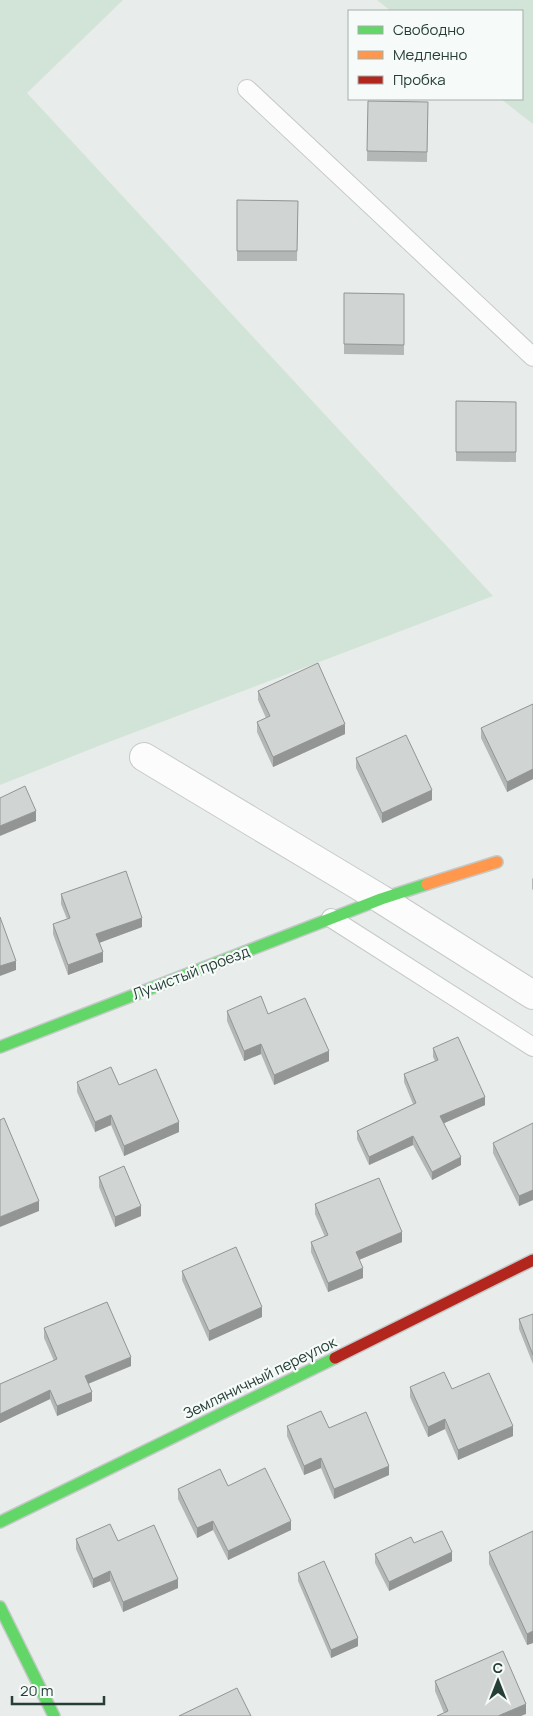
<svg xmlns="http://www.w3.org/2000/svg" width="533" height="1716" font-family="Manrope,sans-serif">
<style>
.green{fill:#d2e4d7}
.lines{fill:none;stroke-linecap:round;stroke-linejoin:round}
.lane-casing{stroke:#c5c9c7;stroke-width:20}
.street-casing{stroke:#c5c9c7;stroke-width:30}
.fast-casing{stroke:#c3c9c7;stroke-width:14}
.slow-casing{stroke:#c3c9c7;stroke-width:14}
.jam-casing{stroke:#c3c9c7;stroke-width:14}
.lane{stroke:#fcfcfc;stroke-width:18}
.street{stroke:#fcfcfc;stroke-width:28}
.fast{stroke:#63d668;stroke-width:11}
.slow{stroke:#ff974d;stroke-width:11}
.jam{stroke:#b3261e;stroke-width:11}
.wall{fill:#b3b7b5}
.shaded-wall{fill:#929594}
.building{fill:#d0d5d3;stroke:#929594}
.labels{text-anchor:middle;stroke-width:4.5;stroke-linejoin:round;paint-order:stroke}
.street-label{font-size:15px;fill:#253f37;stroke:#f6faf8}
</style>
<rect width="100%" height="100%" fill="#e8ecea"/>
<path class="green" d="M 0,0 L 123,0 L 27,93 L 493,596 L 101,745 L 0,785 Z
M 377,0 L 533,0 L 533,124 L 501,99 L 522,99 L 522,11 L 391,11 Z"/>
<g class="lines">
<g class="lane-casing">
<path id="lane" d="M 247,89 L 533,357
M 331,918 L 533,1047"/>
</g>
<g class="street-casing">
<path id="street" d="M 144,757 L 381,899 L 533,995"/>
</g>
<g class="fast-casing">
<path id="fast" d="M 0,1047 L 381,899 L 427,884
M 0,1522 L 335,1358
M 0,1607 L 54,1716"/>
</g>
<g class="slow-casing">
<path id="slow" d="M 427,884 L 497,862"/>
</g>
<g class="jam-casing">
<path id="jam" d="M 335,1358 L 533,1260"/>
</g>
<use href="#lane" class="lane"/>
<use href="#street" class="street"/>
<use href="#fast" class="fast"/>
<use href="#slow" class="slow"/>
<use href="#jam" class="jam"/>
</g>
<path class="wall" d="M 368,101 L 428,102 L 427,162 L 367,161 Z
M 237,200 L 298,201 L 297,261 L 237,261 Z
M 344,293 L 404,294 L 404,355 L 344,354 Z
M 456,401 L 516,402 L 516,462 L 456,461 Z
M 258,691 L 345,734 L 273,767 L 257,732 L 257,722 L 266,718 L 258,700 Z
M 533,704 L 533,779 L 507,792 L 481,738 L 481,728 Z
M 356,758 L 432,800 L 382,823 L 356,768 Z
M 533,878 L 533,890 L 532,889 L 532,879 Z
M 61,894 L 142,927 L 99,943 L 103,962 L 68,975 L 53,934 L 53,924 L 67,919 L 61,904 Z
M 227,1011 L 268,1014 L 329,1061 L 274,1085 L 261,1054 L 244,1061 L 227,1021 Z
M 433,1048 L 485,1105 L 444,1123 L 461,1165 L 432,1180 L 413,1145 L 369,1165 L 357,1139 L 357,1131 L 413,1104 L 404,1082 L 404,1074 L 435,1061 L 433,1057 Z
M 77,1082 L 119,1085 L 179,1132 L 124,1156 L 111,1125 L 95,1132 L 77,1092 Z
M 533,1123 L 533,1200 L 519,1206 L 493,1153 L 493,1143 Z
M 99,1177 L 141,1216 L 115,1227 L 99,1187 Z
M 315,1204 L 402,1242 L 359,1260 L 363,1278 L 328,1292 L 311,1252 L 311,1242 L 325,1237 L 315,1214 Z
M 182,1271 L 262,1317 L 209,1341 L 182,1280 Z
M 533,1314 L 533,1364 L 519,1329 L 519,1319 Z
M 44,1328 L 131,1366 L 88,1384 L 92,1401 L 57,1416 L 50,1399 L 0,1423 L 0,1384 L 54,1361 L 44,1338 Z
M 410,1387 L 452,1389 L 513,1436 L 458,1460 L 445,1429 L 428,1437 L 410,1397 Z
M 287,1426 L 329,1428 L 389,1475 L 334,1499 L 321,1468 L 304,1475 L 287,1436 Z
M 228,1486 L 291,1530 L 228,1560 L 213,1530 L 197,1538 L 178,1499 L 178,1489 Z
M 533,1531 L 533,1643 L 527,1645 L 489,1564 L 489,1552 Z
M 76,1539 L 118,1541 L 178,1588 L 123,1612 L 110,1581 L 93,1588 L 76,1549 Z
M 414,1543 L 452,1561 L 389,1591 L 375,1563 L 375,1554 Z
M 298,1573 L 358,1646 L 331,1658 L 298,1581 Z
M 435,1681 L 526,1714 L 444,1713 L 435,1691 Z"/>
<path class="shaded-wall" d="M 345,724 L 345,734 L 273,767 L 273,757 Z
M 533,769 L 533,779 L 507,792 L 507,782 Z
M 432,790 L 432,800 L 382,823 L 382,813 Z
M 36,811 L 36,821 L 0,836 L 0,826 Z
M 142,918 L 142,927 L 96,944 L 96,934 Z
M 103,952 L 103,962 L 68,975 L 68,965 Z
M 16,961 L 16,970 L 0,976 L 0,966 Z
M 261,1044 L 261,1054 L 244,1061 L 244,1051 Z
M 329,1051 L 329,1061 L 274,1085 L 274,1075 Z
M 485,1097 L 485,1105 L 440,1125 L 440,1116 Z
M 111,1115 L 111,1125 L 95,1132 L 95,1122 Z
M 179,1122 L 179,1132 L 124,1156 L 124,1146 Z
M 413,1136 L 413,1145 L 369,1165 L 369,1157 Z
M 461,1157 L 461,1165 L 432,1180 L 432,1172 Z
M 533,1190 L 533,1200 L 519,1206 L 519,1196 Z
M 39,1201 L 39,1211 L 0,1227 L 0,1217 Z
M 141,1206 L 141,1216 L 115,1227 L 115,1217 Z
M 402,1232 L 402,1242 L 356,1261 L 356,1252 Z
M 363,1268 L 363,1278 L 328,1292 L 328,1283 Z
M 262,1307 L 262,1317 L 209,1341 L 209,1331 Z
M 131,1357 L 131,1366 L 85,1385 L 85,1376 Z
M 50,1390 L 50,1399 L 0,1423 L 0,1414 Z
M 92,1392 L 92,1401 L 57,1416 L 57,1406 Z
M 445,1419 L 445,1429 L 428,1437 L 428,1427 Z
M 513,1426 L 513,1436 L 458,1460 L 458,1450 Z
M 321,1458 L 321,1468 L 304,1475 L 304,1466 Z
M 389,1466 L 389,1475 L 334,1499 L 334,1489 Z
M 213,1521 L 213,1530 L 197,1538 L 197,1528 Z
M 291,1521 L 291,1530 L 228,1560 L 228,1551 Z
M 452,1552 L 452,1561 L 389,1591 L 389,1582 Z
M 110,1571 L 110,1581 L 93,1588 L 93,1579 Z
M 178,1579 L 178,1588 L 123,1612 L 123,1602 Z
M 533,1631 L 533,1643 L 527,1645 L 527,1634 Z
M 358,1638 L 358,1646 L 331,1658 L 331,1650 Z
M 526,1704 L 526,1714 L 521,1716 L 498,1716 Z"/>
<path class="building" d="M 368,101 L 428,102 L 427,152 L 367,151 Z
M 237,200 L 298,201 L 297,251 L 237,251 Z
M 344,293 L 404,294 L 404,345 L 344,344 Z
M 456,401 L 516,402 L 516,452 L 456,452 Z
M 318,663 L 345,724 L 273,757 L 257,722 L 270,716 L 258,691 Z
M 533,704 L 533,769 L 507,782 L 481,728 Z
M 406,735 L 432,790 L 382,813 L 356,758 Z
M 25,786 L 36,811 L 0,826 L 0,798 Z
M 126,871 L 142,918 L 96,934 L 103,952 L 68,965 L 53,924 L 70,918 L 61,894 Z
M 0,917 L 16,961 L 0,966 Z
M 261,996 L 268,1014 L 305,998 L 329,1051 L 274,1075 L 261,1044 L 244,1051 L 227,1011 Z
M 458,1037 L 485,1097 L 440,1116 L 461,1157 L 432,1172 L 413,1136 L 369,1157 L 357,1131 L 416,1103 L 404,1074 L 438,1060 L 433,1048 Z
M 111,1067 L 119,1085 L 156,1069 L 179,1122 L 124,1146 L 111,1115 L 95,1122 L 77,1082 Z
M 4,1118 L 39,1201 L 0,1217 L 0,1120 Z
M 533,1123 L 533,1190 L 519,1196 L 493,1143 Z
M 124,1166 L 141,1206 L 115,1217 L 99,1177 Z
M 379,1178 L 402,1232 L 356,1252 L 363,1268 L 328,1283 L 311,1242 L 328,1235 L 315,1204 Z
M 236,1247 L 262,1307 L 209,1331 L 182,1271 Z
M 107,1302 L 131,1357 L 85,1376 L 92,1392 L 57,1406 L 50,1390 L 0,1414 L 0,1384 L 57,1359 L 44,1328 Z
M 533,1314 L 533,1355 L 519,1319 Z
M 444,1372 L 452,1389 L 489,1373 L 513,1426 L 458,1450 L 445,1419 L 428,1427 L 410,1387 Z
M 321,1411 L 329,1428 L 366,1412 L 389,1466 L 334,1489 L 321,1458 L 304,1466 L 287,1426 Z
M 265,1468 L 291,1521 L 228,1551 L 213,1521 L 197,1528 L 178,1489 L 220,1469 L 228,1486 Z
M 110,1524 L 118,1541 L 154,1525 L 178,1579 L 123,1602 L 110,1571 L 93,1579 L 76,1539 Z
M 442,1531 L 452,1552 L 389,1582 L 375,1554 L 411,1537 L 414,1543 Z
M 533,1531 L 533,1631 L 527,1634 L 489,1552 Z
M 324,1561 L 358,1638 L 331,1650 L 298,1573 Z
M 503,1651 L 526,1704 L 498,1716 L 437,1716 L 448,1711 L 435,1681 Z
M 237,1688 L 251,1716 L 179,1716 Z"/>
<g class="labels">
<g class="street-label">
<text transform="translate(191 973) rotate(-21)" y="5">Лучистый проезд</text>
<text transform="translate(260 1378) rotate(-26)" y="5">Земляничный переулок</text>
</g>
</g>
<rect x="348" y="10" width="175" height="90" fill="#f6faf8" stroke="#a2afab"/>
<rect x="358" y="26" width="25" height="8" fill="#63d668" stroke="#a2afab"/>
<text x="393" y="35" font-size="15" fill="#253f37">Свободно</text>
<rect x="358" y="51" width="25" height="8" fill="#ff974d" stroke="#a2afab"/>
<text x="393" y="60" font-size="15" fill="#253f37">Медленно</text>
<rect x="358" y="76" width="25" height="8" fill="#b3261e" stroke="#a2afab"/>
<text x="393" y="85" font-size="15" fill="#253f37">Пробка</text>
<g transform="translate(498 1681)" stroke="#f6faf8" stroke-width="4" paint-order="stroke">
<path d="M0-4L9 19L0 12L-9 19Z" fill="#253f37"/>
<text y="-8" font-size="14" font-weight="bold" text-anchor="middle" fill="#253f37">С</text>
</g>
<path d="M12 1696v8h92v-8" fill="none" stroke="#253f37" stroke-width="2.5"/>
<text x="20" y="1696" font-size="15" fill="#253f37" stroke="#f6faf8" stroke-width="4" paint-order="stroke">20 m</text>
</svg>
